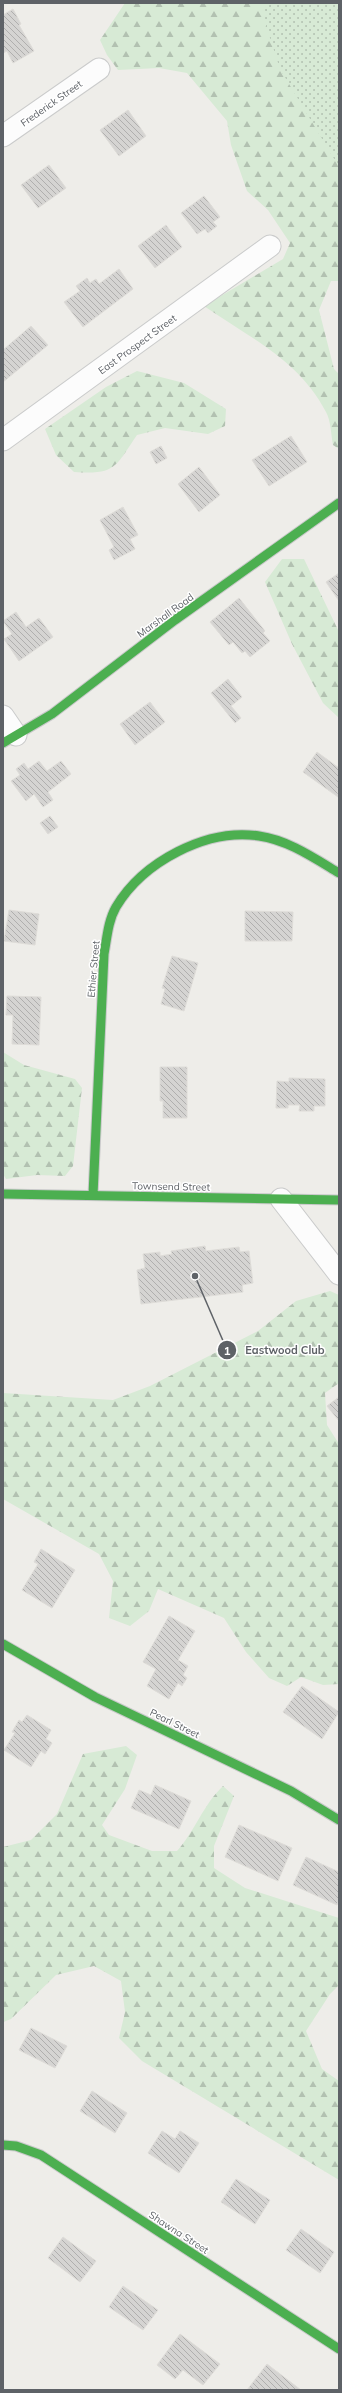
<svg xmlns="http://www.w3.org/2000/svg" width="342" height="2393" font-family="Mulish,sans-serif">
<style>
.grass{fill:url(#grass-dots)}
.forest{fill:url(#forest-firs)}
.building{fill:url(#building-back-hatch);stroke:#dedcd8}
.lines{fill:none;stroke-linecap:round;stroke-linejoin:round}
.street-casing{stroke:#cacbcb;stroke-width:23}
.fast-casing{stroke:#c9c9ca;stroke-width:11}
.street{stroke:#fcfcfc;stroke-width:21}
.fast{stroke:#4caf50;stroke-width:9}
.labels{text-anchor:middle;stroke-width:3;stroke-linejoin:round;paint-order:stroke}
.street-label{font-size:10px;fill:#5e6267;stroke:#fff}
.leader{fill:none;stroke:#5e6267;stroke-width:1.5}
.callout-dot{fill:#5e6267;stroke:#fff;stroke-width:1.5}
.mark-label{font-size:12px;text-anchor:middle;font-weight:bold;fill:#fff}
.callout-label{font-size:11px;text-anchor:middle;font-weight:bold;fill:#5e6267;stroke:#fff;stroke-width:3;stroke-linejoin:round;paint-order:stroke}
</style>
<defs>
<pattern id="grass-dots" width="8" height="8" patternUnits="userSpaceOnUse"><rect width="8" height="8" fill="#d7ead5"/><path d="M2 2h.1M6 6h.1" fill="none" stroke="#b2c1b1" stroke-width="1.8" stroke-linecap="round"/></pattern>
<pattern id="forest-firs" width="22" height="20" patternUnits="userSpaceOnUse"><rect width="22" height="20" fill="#d7ead5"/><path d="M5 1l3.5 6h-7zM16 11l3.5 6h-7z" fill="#b2c1b1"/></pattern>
<pattern id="building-back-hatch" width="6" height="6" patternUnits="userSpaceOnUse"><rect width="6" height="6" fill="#d5d4d2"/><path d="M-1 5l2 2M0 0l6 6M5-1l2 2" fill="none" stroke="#b0afae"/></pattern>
</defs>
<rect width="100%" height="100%" fill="#eeede9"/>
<path class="grass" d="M 233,3 L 339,3 L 339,186 Z"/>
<path class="forest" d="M 125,3 L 266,3 L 263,16 L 280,69 L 339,167 L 339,281 L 331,281 L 319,310 L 334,369 L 339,374 L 339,449 L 333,445 C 331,435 331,421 326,412 C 299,360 250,338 204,306 L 283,259 L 290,243 L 268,210 L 247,191 L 231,145 L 227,121 L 187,73 L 159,68 L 118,70 L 107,55 L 100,40 Z
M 137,371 L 184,383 L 226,409 L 225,426 L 208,434 L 165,428 L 137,435 C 115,467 116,475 74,472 L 56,455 L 45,429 L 106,387 Z
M 282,559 L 304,559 L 339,632 L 339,718 L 323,703 L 292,644 L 265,582 Z
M 3,1052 L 24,1065 L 75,1079 L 82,1088 L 73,1166 L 65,1176 L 37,1175 L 6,1179 L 3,1174 Z
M 330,1291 L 339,1295 L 339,1383 L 325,1393 L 327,1425 L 339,1444 L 339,1684 L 323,1685 L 301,1677 L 287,1686 L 269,1678 L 246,1652 L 224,1618 L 158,1589 L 149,1611 L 130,1626 L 109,1618 L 113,1581 L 99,1554 L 3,1499 L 3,1393 L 113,1400 L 150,1386 L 258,1331 L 296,1301 Z
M 126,1746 L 137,1755 L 125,1789 L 102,1825 L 109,1835 L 152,1851 L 177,1851 C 195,1831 203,1805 223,1786 L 234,1796 L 214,1846 L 214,1868 L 245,1888 L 339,1918 L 339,1985 L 330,1994 L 306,2031 L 322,2069 L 339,2081 L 339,2180 L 142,2061 L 119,2038 L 125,2012 L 121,1981 L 94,1966 L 56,1975 L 11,2019 L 3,2022 L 3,1847 L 31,1840 L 57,1814 L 83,1754 Z"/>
<path class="building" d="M 13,9 L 21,24 L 19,25 L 34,51 L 13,63 L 7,51 L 3,53 L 3,15 Z
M 128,110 L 146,136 L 119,156 L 100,130 Z
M 49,165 L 66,188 L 38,208 L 21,185 Z
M 204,196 L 220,217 L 213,222 L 217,226 L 208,233 L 205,229 L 197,234 L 181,213 Z
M 166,225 L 182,247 L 155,268 L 138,246 Z
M 119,269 L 133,289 L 83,327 L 64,302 L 80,291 L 76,286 L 87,278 L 90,283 L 96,279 L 99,284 Z
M 31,326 L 48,345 L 3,382 L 3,350 Z
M 291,436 L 307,462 L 269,486 L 252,460 Z
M 161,446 L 167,458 L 156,464 L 150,452 Z
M 199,467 L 220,495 L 199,512 L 178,484 Z
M 123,507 L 138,535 L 130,539 L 135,549 L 114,560 L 109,550 L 114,547 L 100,520 Z
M 339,573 L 339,601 L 326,582 Z
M 239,598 L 265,631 L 263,633 L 270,641 L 250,657 L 245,651 L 242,653 L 233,642 L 229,645 L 210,622 Z
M 16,612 L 26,627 L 39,618 L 53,637 L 19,661 L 4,639 L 12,634 L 3,621 Z
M 228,679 L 242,697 L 231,706 L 241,718 L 235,723 L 211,693 Z
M 150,702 L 165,722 L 135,745 L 120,724 Z
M 317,752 L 339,768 L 338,797 L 303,772 Z
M 39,761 L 47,771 L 61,761 L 71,774 L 48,792 L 53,800 L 43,807 L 34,794 L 26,801 L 11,781 L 20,775 L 16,769 L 24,763 L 28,769 Z
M 50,816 L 58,827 L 48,834 L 40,823 Z
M 9,910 L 39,914 L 35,945 L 4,941 Z
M 245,911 L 293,912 L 292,941 L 245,941 Z
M 172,956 L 198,963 L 184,1011 L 161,1004 L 165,989 L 162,988 Z
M 7,996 L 41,997 L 39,1045 L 12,1044 L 13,1015 L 6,1015 Z
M 160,1067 L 187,1067 L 187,1118 L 163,1118 L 163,1101 L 160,1101 Z
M 289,1078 L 325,1079 L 325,1106 L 314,1106 L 314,1111 L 299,1111 L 300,1105 L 288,1105 L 288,1108 L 276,1108 L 277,1081 L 289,1082 Z
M 205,1246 L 206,1251 L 239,1247 L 240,1252 L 249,1251 L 253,1283 L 242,1285 L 243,1292 L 141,1304 L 137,1270 L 145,1268 L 143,1254 L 160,1252 L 160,1256 L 172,1254 L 171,1251 Z
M 339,1397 L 339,1421 L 327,1406 Z
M 41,1549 L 75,1570 L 52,1608 L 22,1590 L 38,1564 L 34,1562 Z
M 169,1616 L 195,1631 L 178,1660 L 188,1666 L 183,1675 L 187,1678 L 182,1686 L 178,1683 L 169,1699 L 147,1686 L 156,1669 L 143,1662 Z
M 302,1686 L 339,1712 L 322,1739 L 283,1712 Z
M 27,1715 L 51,1730 L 46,1739 L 52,1743 L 45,1754 L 41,1751 L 31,1767 L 4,1750 L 15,1733 L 12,1732 L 19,1720 L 22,1722 Z
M 155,1785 L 191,1801 L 179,1829 L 131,1808 L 139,1790 L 151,1795 Z
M 239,1825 L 292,1848 L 278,1881 L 225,1857 Z
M 306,1857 L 339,1872 L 339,1900 L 337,1905 L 293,1885 Z
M 31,2028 L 67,2046 L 55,2068 L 19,2050 Z
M 92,2091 L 127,2113 L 115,2133 L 80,2111 Z
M 162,2131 L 175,2139 L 180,2131 L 199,2143 L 179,2173 L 148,2153 Z
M 236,2179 L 270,2200 L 255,2224 L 221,2202 Z
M 301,2229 L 334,2252 L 320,2273 L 286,2250 Z
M 63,2237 L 96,2261 L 80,2282 L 48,2258 Z
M 123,2286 L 158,2310 L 143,2330 L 109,2307 Z
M 180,2334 L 220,2364 L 203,2385 L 183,2370 L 175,2379 L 157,2365 Z
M 267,2364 L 301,2390 L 247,2390 Z"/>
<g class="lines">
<g class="street-casing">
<path id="street" d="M 3,136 L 99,69
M 3,440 L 270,246
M 3,716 L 16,735
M 281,1199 L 339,1274"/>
</g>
<g class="fast-casing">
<path id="fast" d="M 3,743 L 52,714 L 175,620 L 339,503
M 3,1194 L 339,1200
M 93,1195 L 104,954 C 107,938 108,921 116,907 C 143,862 206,828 259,836 C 288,840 314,858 339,873
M 3,1644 L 95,1697 L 291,1791 L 339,1820
M 3,2145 L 16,2146 L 41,2155 L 339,2349"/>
</g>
<use href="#street" class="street"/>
<use href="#fast" class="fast"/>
</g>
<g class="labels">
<g class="street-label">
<text transform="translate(51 103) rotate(-35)" y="4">Frederick Street</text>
<text transform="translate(137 344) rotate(-36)" y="4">East Prospect Street</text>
<text transform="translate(165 615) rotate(-36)" y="4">Marshall Road</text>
<text transform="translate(93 969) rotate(-85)" y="4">Ethier Street</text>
<text transform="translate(171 1186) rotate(1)" y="4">Townsend Street</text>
<text transform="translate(175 1723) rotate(26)" y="4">Pearl Street</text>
<text transform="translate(179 2232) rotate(33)" y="4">Shawna Street</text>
</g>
</g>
<path class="leader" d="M195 1276L227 1350"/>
<g class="callout-dot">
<circle cx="195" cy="1276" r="4"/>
<circle cx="227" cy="1350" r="10"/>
</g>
<g class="mark-label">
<text x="227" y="1355">1</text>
</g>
<g class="callout-label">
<text x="285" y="1354">Eastwood Club</text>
</g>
<rect width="342" height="2393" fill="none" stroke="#5e6267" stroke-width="8"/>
</svg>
